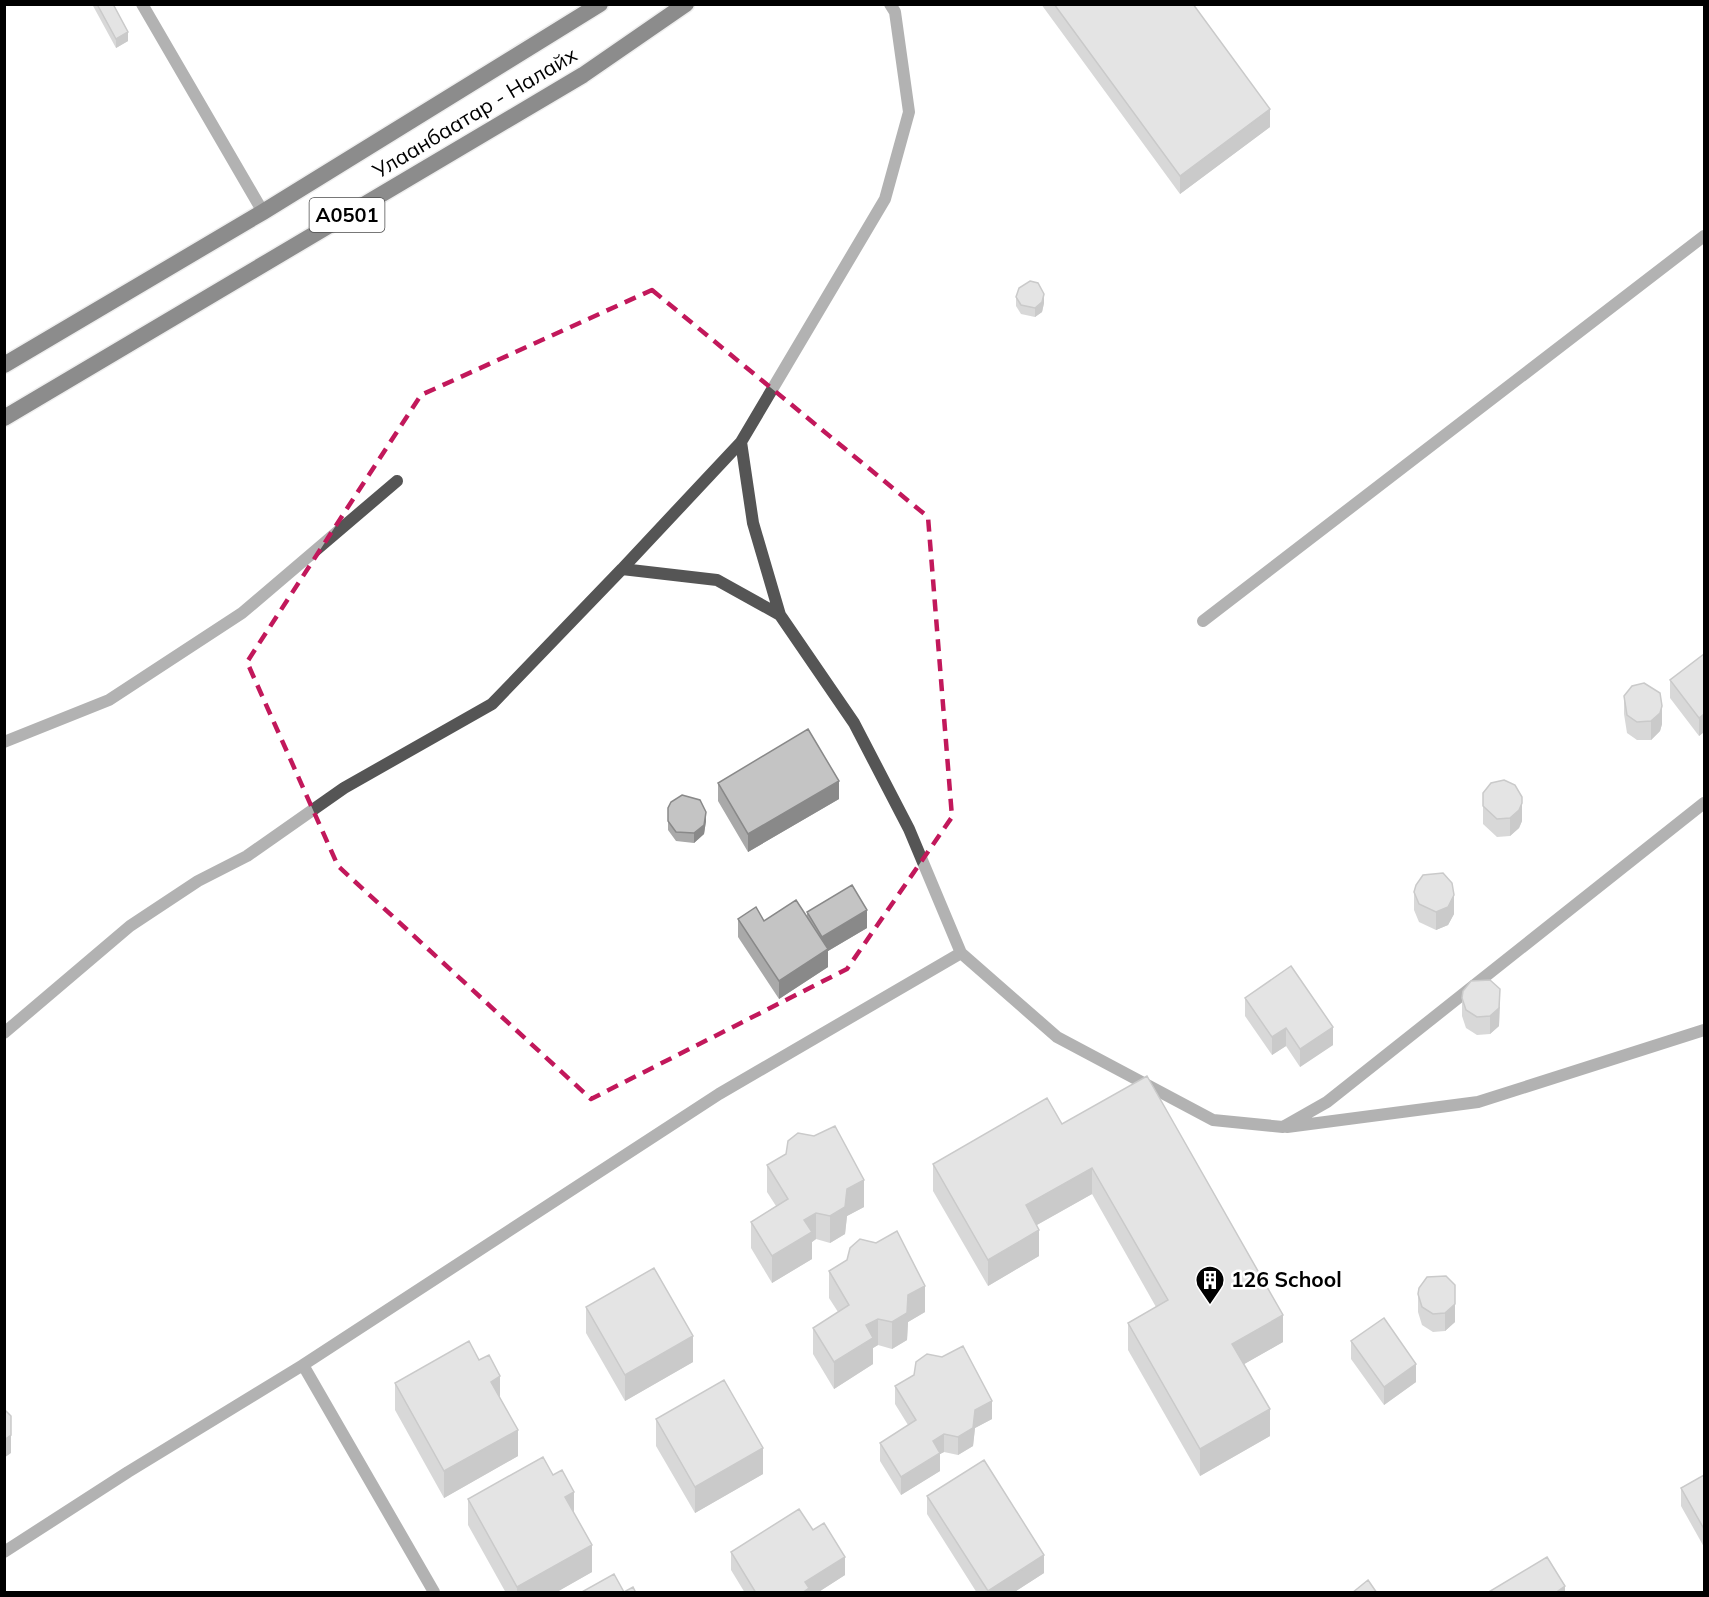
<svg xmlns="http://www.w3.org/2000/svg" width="1709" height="1597" font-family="Mulish,sans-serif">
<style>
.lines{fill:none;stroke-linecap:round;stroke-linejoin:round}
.trunk-casing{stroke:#dbdbdb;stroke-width:19}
.service{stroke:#555;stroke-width:12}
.minor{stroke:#555;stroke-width:12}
.trunk{stroke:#000;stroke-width:16}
.wall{fill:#a9a9a9}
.shaded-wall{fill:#898989}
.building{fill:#c4c4c4;stroke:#898989;stroke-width:1.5}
.marked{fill:none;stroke:#c2185b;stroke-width:4.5;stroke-dasharray:12 8;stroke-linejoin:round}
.labels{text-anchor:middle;stroke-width:5;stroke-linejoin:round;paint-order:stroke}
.shield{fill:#fff;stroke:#4c4c4c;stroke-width:1.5}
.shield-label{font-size:20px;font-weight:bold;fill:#000}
.street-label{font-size:21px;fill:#000;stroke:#fff}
.poi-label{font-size:21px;font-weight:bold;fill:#000;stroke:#fff;text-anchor:start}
</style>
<rect width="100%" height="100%" fill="#fff"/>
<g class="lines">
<g class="trunk-casing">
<path id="trunk" d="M 4,365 L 263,212 L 600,4
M 4,418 L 583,75 L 686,4"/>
</g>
<path class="service" d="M 1203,621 L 1704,236
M 4,742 L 109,700 L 242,613 L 397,481"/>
<path class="minor" d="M 142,4 L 263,212
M 741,442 L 753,523 L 780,615
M 622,569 L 741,442 L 885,199 L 909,112 L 895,12 L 890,4
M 961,953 L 1057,1037 L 1213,1120 L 1283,1127 L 1327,1102 L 1704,803
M 4,1033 L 130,926 L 198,881 L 247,856 L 344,788 L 492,704 L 622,569 L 717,580 L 780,615 L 854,723 L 909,829 L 961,953 L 719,1094 L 303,1365 L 128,1472 L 4,1552
M 1287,1127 L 1478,1102 L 1704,1030
M 303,1365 L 434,1592"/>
<use href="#trunk" class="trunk"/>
</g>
<path class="wall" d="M 92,4 L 113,4 L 128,41 L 116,48 Z
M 1041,4 L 1193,4 L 1270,127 L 1180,194 Z
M 1016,297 L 1044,303 L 1042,312 L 1035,317 L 1021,314 L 1016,306 Z
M 1704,654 L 1704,732 L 1699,736 L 1670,698 L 1670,680 Z
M 1624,696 L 1662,724 L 1660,731 L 1651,740 L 1637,740 L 1627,733 L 1624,714 Z
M 718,783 L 839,799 L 748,852 L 718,801 Z
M 1483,793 L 1522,797 L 1522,821 L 1519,828 L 1510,836 L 1497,837 L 1483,824 Z
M 668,808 L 706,821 L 704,834 L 694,843 L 676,841 L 668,830 Z
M 1414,892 L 1454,914 L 1448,925 L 1436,930 L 1419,922 L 1414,910 Z
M 807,912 L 867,928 L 828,951 L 828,967 L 779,999 L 738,937 L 738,919 L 764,921 L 807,916 Z
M 1245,998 L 1333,1045 L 1300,1067 L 1286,1046 L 1272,1055 L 1245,1016 Z
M 1462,998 L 1500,1007 L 1499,1026 L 1490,1034 L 1477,1035 L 1466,1028 L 1462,1016 Z
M 1062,1124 L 1283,1342 L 1244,1364 L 1270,1436 L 1200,1476 L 1128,1350 L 1128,1323 L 1156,1307 L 1092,1194 L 1037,1225 L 1039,1256 L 988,1286 L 933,1191 L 933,1164 Z
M 767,1165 L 864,1207 L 847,1216 L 845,1234 L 830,1243 L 816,1239 L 812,1242 L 812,1259 L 772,1283 L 751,1248 L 751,1222 L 776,1206 L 767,1192 Z
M 829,1271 L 925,1312 L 908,1322 L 907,1340 L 892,1349 L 878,1345 L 873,1348 L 873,1364 L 834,1389 L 813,1354 L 813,1328 L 838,1312 L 829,1298 Z
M 1419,1288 L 1455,1322 L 1445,1331 L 1433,1332 L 1422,1325 L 1418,1312 L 1418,1294 Z
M 586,1307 L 693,1362 L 625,1401 L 586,1333 Z
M 1351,1341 L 1416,1382 L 1384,1405 L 1351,1359 Z
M 479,1360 L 500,1398 L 518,1456 L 444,1498 L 395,1410 L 395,1383 Z
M 895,1386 L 992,1419 L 975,1428 L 973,1446 L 958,1455 L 944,1452 L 940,1454 L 940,1471 L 901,1495 L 880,1461 L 880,1443 L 908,1425 L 895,1404 Z
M 656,1419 L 763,1474 L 695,1513 L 656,1446 Z
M 1704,1475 L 1704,1547 L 1681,1506 L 1681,1488 Z
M 927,1496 L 1044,1573 L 1013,1593 L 977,1593 L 927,1514 Z
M 468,1499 L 574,1514 L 592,1572 L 555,1593 L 506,1593 L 468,1525 Z
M 813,1530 L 845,1575 L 817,1593 L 745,1593 L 731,1570 L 731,1552 Z"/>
<path class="shaded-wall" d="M 128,32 L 128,41 L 116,48 L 116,39 Z
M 1270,109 L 1270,127 L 1180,194 L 1180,176 Z
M 1044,294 L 1044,303 L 1042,312 L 1035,317 L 1035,308 Z
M 1662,706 L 1662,724 L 1660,731 L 1651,740 L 1651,721 Z
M 1704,714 L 1704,732 L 1699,736 L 1699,718 Z
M 839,781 L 839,799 L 748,852 L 748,834 Z
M 1522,803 L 1522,821 L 1519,828 L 1510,836 L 1510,818 Z
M 706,812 L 706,821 L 704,834 L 694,843 L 694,833 Z
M 1454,895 L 1454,914 L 1448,925 L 1436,930 L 1436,912 Z
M 867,910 L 867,928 L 828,951 L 828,967 L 779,999 L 779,981 L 822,953 L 822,937 Z
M 1500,989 L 1499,1026 L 1490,1034 L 1490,1016 Z
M 1333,1027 L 1333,1045 L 1300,1067 L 1300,1049 Z
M 1286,1028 L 1286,1046 L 1272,1055 L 1272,1037 Z
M 1092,1168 L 1092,1194 L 1026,1231 L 1026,1205 Z
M 864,1180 L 864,1207 L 847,1216 L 845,1234 L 830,1243 L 830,1216 L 847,1189 Z
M 816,1213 L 816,1239 L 812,1242 L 812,1259 L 772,1283 L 772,1256 L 804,1220 Z
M 1039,1230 L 1039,1256 L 988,1286 L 988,1260 Z
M 925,1286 L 925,1312 L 908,1322 L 907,1340 L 892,1349 L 892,1322 L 908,1295 Z
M 1455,1304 L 1455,1322 L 1445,1331 L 1445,1313 Z
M 1283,1315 L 1283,1342 L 1232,1371 L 1232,1344 Z
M 878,1319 L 878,1345 L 873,1348 L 873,1364 L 834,1389 L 834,1362 L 866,1325 Z
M 693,1336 L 693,1362 L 625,1401 L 625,1375 Z
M 1416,1364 L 1416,1382 L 1384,1405 L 1384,1387 Z
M 500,1376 L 500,1403 L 491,1382 Z
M 992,1401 L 992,1419 L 975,1428 L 973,1446 L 958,1455 L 958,1437 L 975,1410 Z
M 1270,1409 L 1270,1436 L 1200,1476 L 1200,1449 Z
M 518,1430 L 518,1456 L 444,1498 L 444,1471 Z
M 944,1434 L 944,1452 L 940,1454 L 940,1471 L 901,1495 L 901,1477 L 933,1441 Z
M 11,1435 L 11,1453 L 4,1458 L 4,1440 Z
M 763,1448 L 763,1474 L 695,1513 L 695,1487 Z
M 574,1492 L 574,1518 L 565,1497 Z
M 592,1545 L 592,1572 L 555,1593 L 517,1593 L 517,1587 Z
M 1044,1555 L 1044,1573 L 1013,1593 L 988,1593 L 988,1591 Z
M 845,1557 L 845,1575 L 817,1593 L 802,1593 L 805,1582 Z
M 1565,1586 L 1565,1593 L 1555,1593 Z"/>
<path class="building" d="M 97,4 L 113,4 L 128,32 L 116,39 Z
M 1054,4 L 1193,4 L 1270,109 L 1180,176 Z
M 1030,281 L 1038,283 L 1044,294 L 1042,302 L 1035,308 L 1021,305 L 1016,297 L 1019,288 Z
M 1704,654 L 1704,714 L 1699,718 L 1670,680 Z
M 1644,683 L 1660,693 L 1662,706 L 1660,713 L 1651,721 L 1637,722 L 1627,715 L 1624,696 L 1632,686 Z
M 808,729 L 839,781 L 748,834 L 718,783 Z
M 1504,780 L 1515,785 L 1522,797 L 1522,803 L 1519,810 L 1510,818 L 1497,819 L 1483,806 L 1483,793 L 1491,783 Z
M 682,795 L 700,800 L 706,812 L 704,825 L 694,833 L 676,832 L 668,821 L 668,808 L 671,802 Z
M 1443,873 L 1452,883 L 1454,895 L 1448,907 L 1436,912 L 1419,904 L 1414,892 L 1416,885 L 1423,875 Z
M 852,885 L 867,910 L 822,937 L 807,912 Z
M 796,900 L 828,949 L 779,981 L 738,919 L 756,907 L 764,921 Z
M 1291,966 L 1333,1027 L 1300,1049 L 1286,1028 L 1272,1037 L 1245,998 Z
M 1490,980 L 1500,989 L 1499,1008 L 1490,1016 L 1477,1017 L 1466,1010 L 1462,998 L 1463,991 L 1471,981 Z
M 1147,1076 L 1283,1315 L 1232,1344 L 1270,1409 L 1200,1449 L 1128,1323 L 1168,1300 L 1092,1168 L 1026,1205 L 1039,1230 L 988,1260 L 933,1164 L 1047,1098 L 1062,1124 Z
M 835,1126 L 864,1180 L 847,1189 L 845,1207 L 830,1216 L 816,1213 L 804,1220 L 812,1232 L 772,1256 L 751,1222 L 788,1199 L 767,1165 L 786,1154 L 788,1141 L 798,1133 L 814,1136 Z
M 897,1231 L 925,1286 L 908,1295 L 907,1313 L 892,1322 L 878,1319 L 866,1325 L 873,1338 L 834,1362 L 813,1328 L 849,1305 L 829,1271 L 847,1260 L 850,1248 L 860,1239 L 876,1243 Z
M 654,1268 L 693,1336 L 625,1375 L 586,1307 Z
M 1446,1276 L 1455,1285 L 1455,1304 L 1445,1313 L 1433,1314 L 1422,1307 L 1418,1294 L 1419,1288 L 1427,1277 Z
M 1384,1318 L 1416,1364 L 1384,1387 L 1351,1341 Z
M 469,1341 L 479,1360 L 489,1355 L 500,1376 L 491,1382 L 518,1430 L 444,1471 L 395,1383 Z
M 963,1346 L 992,1401 L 975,1410 L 973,1428 L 958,1437 L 944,1434 L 933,1441 L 940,1453 L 901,1477 L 880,1443 L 916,1420 L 895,1386 L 914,1375 L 916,1362 L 927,1354 L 942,1357 Z
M 724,1380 L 763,1448 L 695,1487 L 656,1419 Z
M 4,1409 L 11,1416 L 11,1435 L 4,1440 Z
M 543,1457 L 553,1475 L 562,1470 L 574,1492 L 565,1497 L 592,1545 L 517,1587 L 468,1499 Z
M 984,1460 L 1044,1555 L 988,1591 L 927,1496 Z
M 1704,1475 L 1704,1529 L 1681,1488 Z
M 799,1509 L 813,1530 L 824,1523 L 845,1557 L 805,1582 L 809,1588 L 802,1593 L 756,1593 L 731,1552 Z
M 1547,1557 L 1565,1586 L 1555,1593 L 1487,1593 Z
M 614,1574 L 624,1592 L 633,1587 L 636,1593 L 580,1593 Z
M 1368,1580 L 1377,1593 L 1352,1593 Z"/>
<path d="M0 0H1709V1597H0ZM 652,290 L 928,517 L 952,817 L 847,969 L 591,1099 L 338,866 L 247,662 L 421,395 Z" fill="#fff" fill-opacity=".55" fill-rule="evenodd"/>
<path class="marked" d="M 652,290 L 928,517 L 952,817 L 847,969 L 591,1099 L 338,866 L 247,662 L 421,395 Z"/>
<defs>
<g id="building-pin" transform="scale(1.5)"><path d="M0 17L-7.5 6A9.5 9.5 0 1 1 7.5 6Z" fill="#000" stroke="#fff"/><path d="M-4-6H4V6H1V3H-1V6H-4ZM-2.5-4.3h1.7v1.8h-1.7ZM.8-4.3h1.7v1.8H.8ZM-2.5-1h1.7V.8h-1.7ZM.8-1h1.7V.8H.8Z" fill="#fff"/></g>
</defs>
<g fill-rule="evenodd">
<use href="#building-pin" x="1210" y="1280"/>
</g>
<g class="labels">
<rect class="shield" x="309.5" y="198" width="75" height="34" rx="4.5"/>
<g class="shield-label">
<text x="347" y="222">A0501</text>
</g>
<g class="street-label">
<text transform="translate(475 113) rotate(-31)" y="7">Улаанбаатар - Налайх</text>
</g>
<g class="poi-label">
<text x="1231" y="1287">126 School</text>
</g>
</g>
<rect width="1709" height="1597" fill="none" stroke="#000000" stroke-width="12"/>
</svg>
